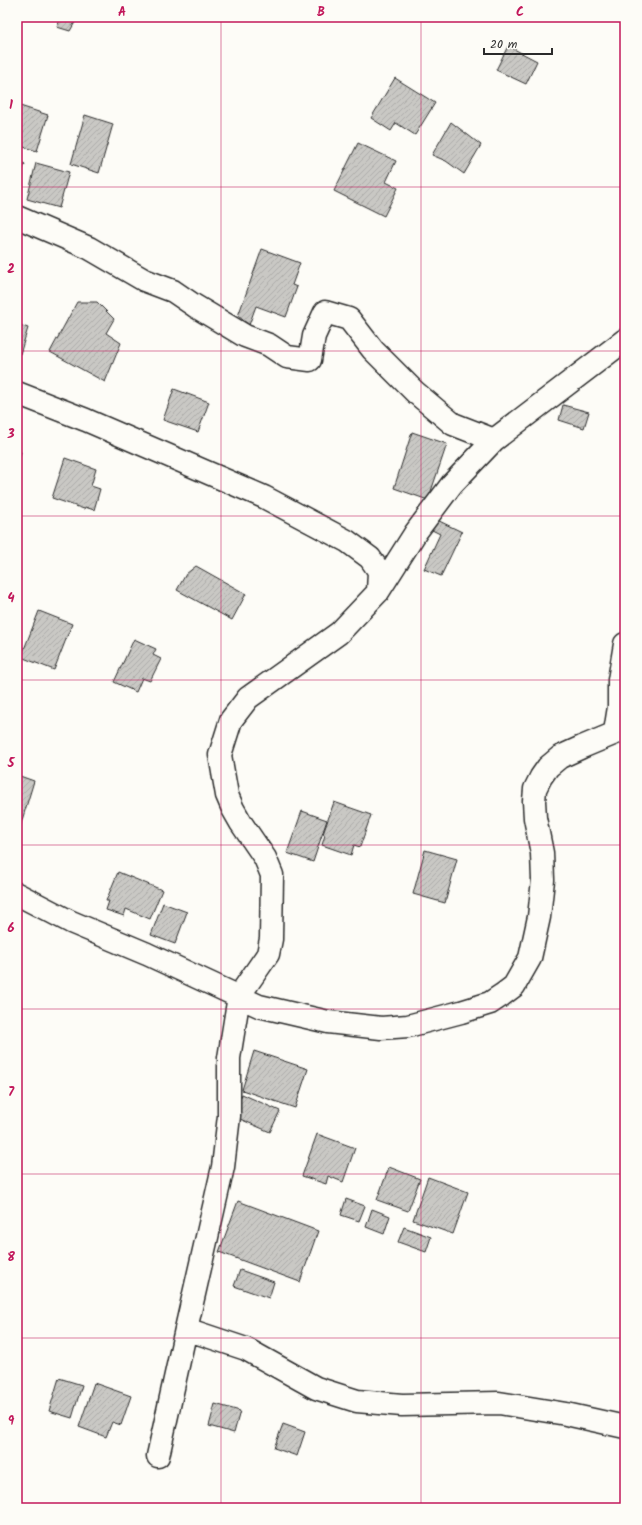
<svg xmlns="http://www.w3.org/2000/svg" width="642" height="1525" font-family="Kalam,sans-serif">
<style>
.building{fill:url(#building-hatch);stroke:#2b2b2b}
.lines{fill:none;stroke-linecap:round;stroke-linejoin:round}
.minor-casing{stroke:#2b2b2b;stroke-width:25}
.minor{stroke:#fdfcf7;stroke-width:22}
.grid{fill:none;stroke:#c2185b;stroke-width:1;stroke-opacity:0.55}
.neatline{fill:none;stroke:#c2185b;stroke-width:1.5}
.grid-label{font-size:13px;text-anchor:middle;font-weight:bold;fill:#c2185b}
</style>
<defs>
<pattern id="building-hatch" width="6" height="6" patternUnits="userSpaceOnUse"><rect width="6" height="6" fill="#c9c8c4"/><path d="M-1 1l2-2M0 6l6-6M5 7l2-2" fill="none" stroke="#adaca9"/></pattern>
</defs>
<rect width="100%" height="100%" fill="#fdfcf7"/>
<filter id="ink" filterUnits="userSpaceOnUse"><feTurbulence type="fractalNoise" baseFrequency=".025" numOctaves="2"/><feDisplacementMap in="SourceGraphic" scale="8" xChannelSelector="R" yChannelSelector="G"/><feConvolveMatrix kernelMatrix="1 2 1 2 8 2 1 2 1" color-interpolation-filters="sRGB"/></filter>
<g filter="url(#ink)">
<path class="building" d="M 61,17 L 78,17 L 70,31 L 57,27 Z
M 508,46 L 537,61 L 526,84 L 496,70 Z
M 395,78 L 435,103 L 415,135 L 396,123 L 391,131 L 371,118 Z
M 20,106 L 48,115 L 37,151 L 17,145 L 17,116 Z
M 85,115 L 113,124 L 99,173 L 71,164 Z
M 451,122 L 481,145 L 464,174 L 446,161 L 432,155 Z
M 358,143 L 396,161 L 386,182 L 398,188 L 384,216 L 334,191 Z
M 17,160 L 25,164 L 17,182 Z
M 36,163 L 69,172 L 59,208 L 27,199 Z
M 262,249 L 300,263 L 292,285 L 297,287 L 286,317 L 256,306 L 249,325 L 238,316 Z
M 77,302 L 97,302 L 114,319 L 106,333 L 121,343 L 105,382 L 50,352 Z
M 17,324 L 28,328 L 20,354 L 17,353 Z
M 174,389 L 209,402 L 198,432 L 163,420 Z
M 563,405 L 589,412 L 584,428 L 559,420 Z
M 412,432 L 447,444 L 428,500 L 394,488 Z
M 17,451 L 21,452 L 17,465 Z
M 65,458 L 96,469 L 91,486 L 100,489 L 94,510 L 85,507 L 84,509 L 52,498 Z
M 433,518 L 462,532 L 441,576 L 424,569 L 440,534 L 428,528 Z
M 196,566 L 246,594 L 232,620 L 177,590 L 186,574 Z
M 39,611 L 72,624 L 54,670 L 21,657 Z
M 134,639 L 156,649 L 153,655 L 161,659 L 150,681 L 142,678 L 136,692 L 114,682 Z
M 17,775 L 34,781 L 19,830 L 17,830 Z
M 334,802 L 371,815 L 360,847 L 354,845 L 351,855 L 322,845 L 325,835 L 323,834 Z
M 302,811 L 327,820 L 313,862 L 287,853 Z
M 425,850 L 457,859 L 445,903 L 413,894 Z
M 118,872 L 162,890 L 150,919 L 126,909 L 124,916 L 106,910 L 109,901 L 106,901 Z
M 163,903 L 187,912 L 175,944 L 151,935 Z
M 17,1004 L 21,1005 L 17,1019 Z
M 254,1051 L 308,1069 L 295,1108 L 242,1090 Z
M 242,1094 L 280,1111 L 270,1132 L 233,1116 Z
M 317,1134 L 355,1148 L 343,1182 L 328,1176 L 326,1184 L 302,1176 Z
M 389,1167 L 420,1179 L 408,1211 L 377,1200 Z
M 428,1177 L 468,1192 L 453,1234 L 413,1220 Z
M 346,1199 L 365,1206 L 359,1221 L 341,1215 Z
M 238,1201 L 318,1231 L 300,1282 L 219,1252 Z
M 372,1209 L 390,1216 L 384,1234 L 366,1227 Z
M 404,1227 L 431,1237 L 426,1252 L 398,1242 Z
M 240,1270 L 274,1282 L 269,1298 L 234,1286 Z
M 59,1378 L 82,1385 L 72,1418 L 49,1411 Z
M 94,1383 L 131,1396 L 121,1425 L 112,1422 L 106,1437 L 79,1427 Z
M 215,1404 L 240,1411 L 234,1433 L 209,1426 Z
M 283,1424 L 305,1432 L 297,1456 L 274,1448 Z"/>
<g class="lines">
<g class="minor-casing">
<path id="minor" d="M 17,217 L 89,248 L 144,280 L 173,291 L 195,306 L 245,336 L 269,345 L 287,357 L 310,360 L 314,336 L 325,312 L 349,319 L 373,350 L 415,392 L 453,424 L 494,440
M 17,393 L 86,420 L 264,497 L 347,541 L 370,558 L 379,571 L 378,592
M 615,732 L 619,707 L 619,680 L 625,644
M 17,894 L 71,922 L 147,954 L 259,1006 L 328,1022 L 381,1028 L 408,1026 L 461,1012 L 490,1003 L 502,995 L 514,986 L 530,958 L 539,917 L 543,880 L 542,853 L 535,818 L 534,801 L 535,789 L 541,777 L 548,767 L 560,757 L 582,747 L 625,729
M 186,1329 L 246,1349 L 316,1388 L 357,1401 L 402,1405 L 499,1403 L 566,1414 L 625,1427
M 158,1456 L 186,1329 L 223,1167 L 229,1116 L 229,1058 L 239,996 L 268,954 L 271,939 L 272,875 L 265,858 L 241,823 L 233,809 L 227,795 L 220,755 L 231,720 L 248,698 L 339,633 L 378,592 L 416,532 L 452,484 L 494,440 L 625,340"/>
</g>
<use href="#minor" class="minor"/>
</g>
</g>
<path class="grid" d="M 221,17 L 221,1508M 421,17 L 421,1508M 17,187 L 625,187M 17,351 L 625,351M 17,516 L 625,516M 17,680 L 625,680M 17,845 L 625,845M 17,1009 L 625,1009M 17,1174 L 625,1174M 17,1338 L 625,1338"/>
<rect width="642" height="1525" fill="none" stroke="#fdfcf7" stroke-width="44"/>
<path d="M484 48v6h68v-6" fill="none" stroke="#2b2b2b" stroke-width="2"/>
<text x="490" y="48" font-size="12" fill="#2b2b2b" stroke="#fdfcf7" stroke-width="3" paint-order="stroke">20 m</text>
<rect x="22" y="22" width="598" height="1481" class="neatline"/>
<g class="grid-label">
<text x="122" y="16">A</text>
<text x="321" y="16">B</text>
<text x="520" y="16">C</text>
<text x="11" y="109">1</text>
<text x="11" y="273">2</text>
<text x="11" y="438">3</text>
<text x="11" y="602">4</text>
<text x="11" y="767">5</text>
<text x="11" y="932">6</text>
<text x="11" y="1096">7</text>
<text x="11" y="1261">8</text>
<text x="11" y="1425">9</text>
</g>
</svg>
